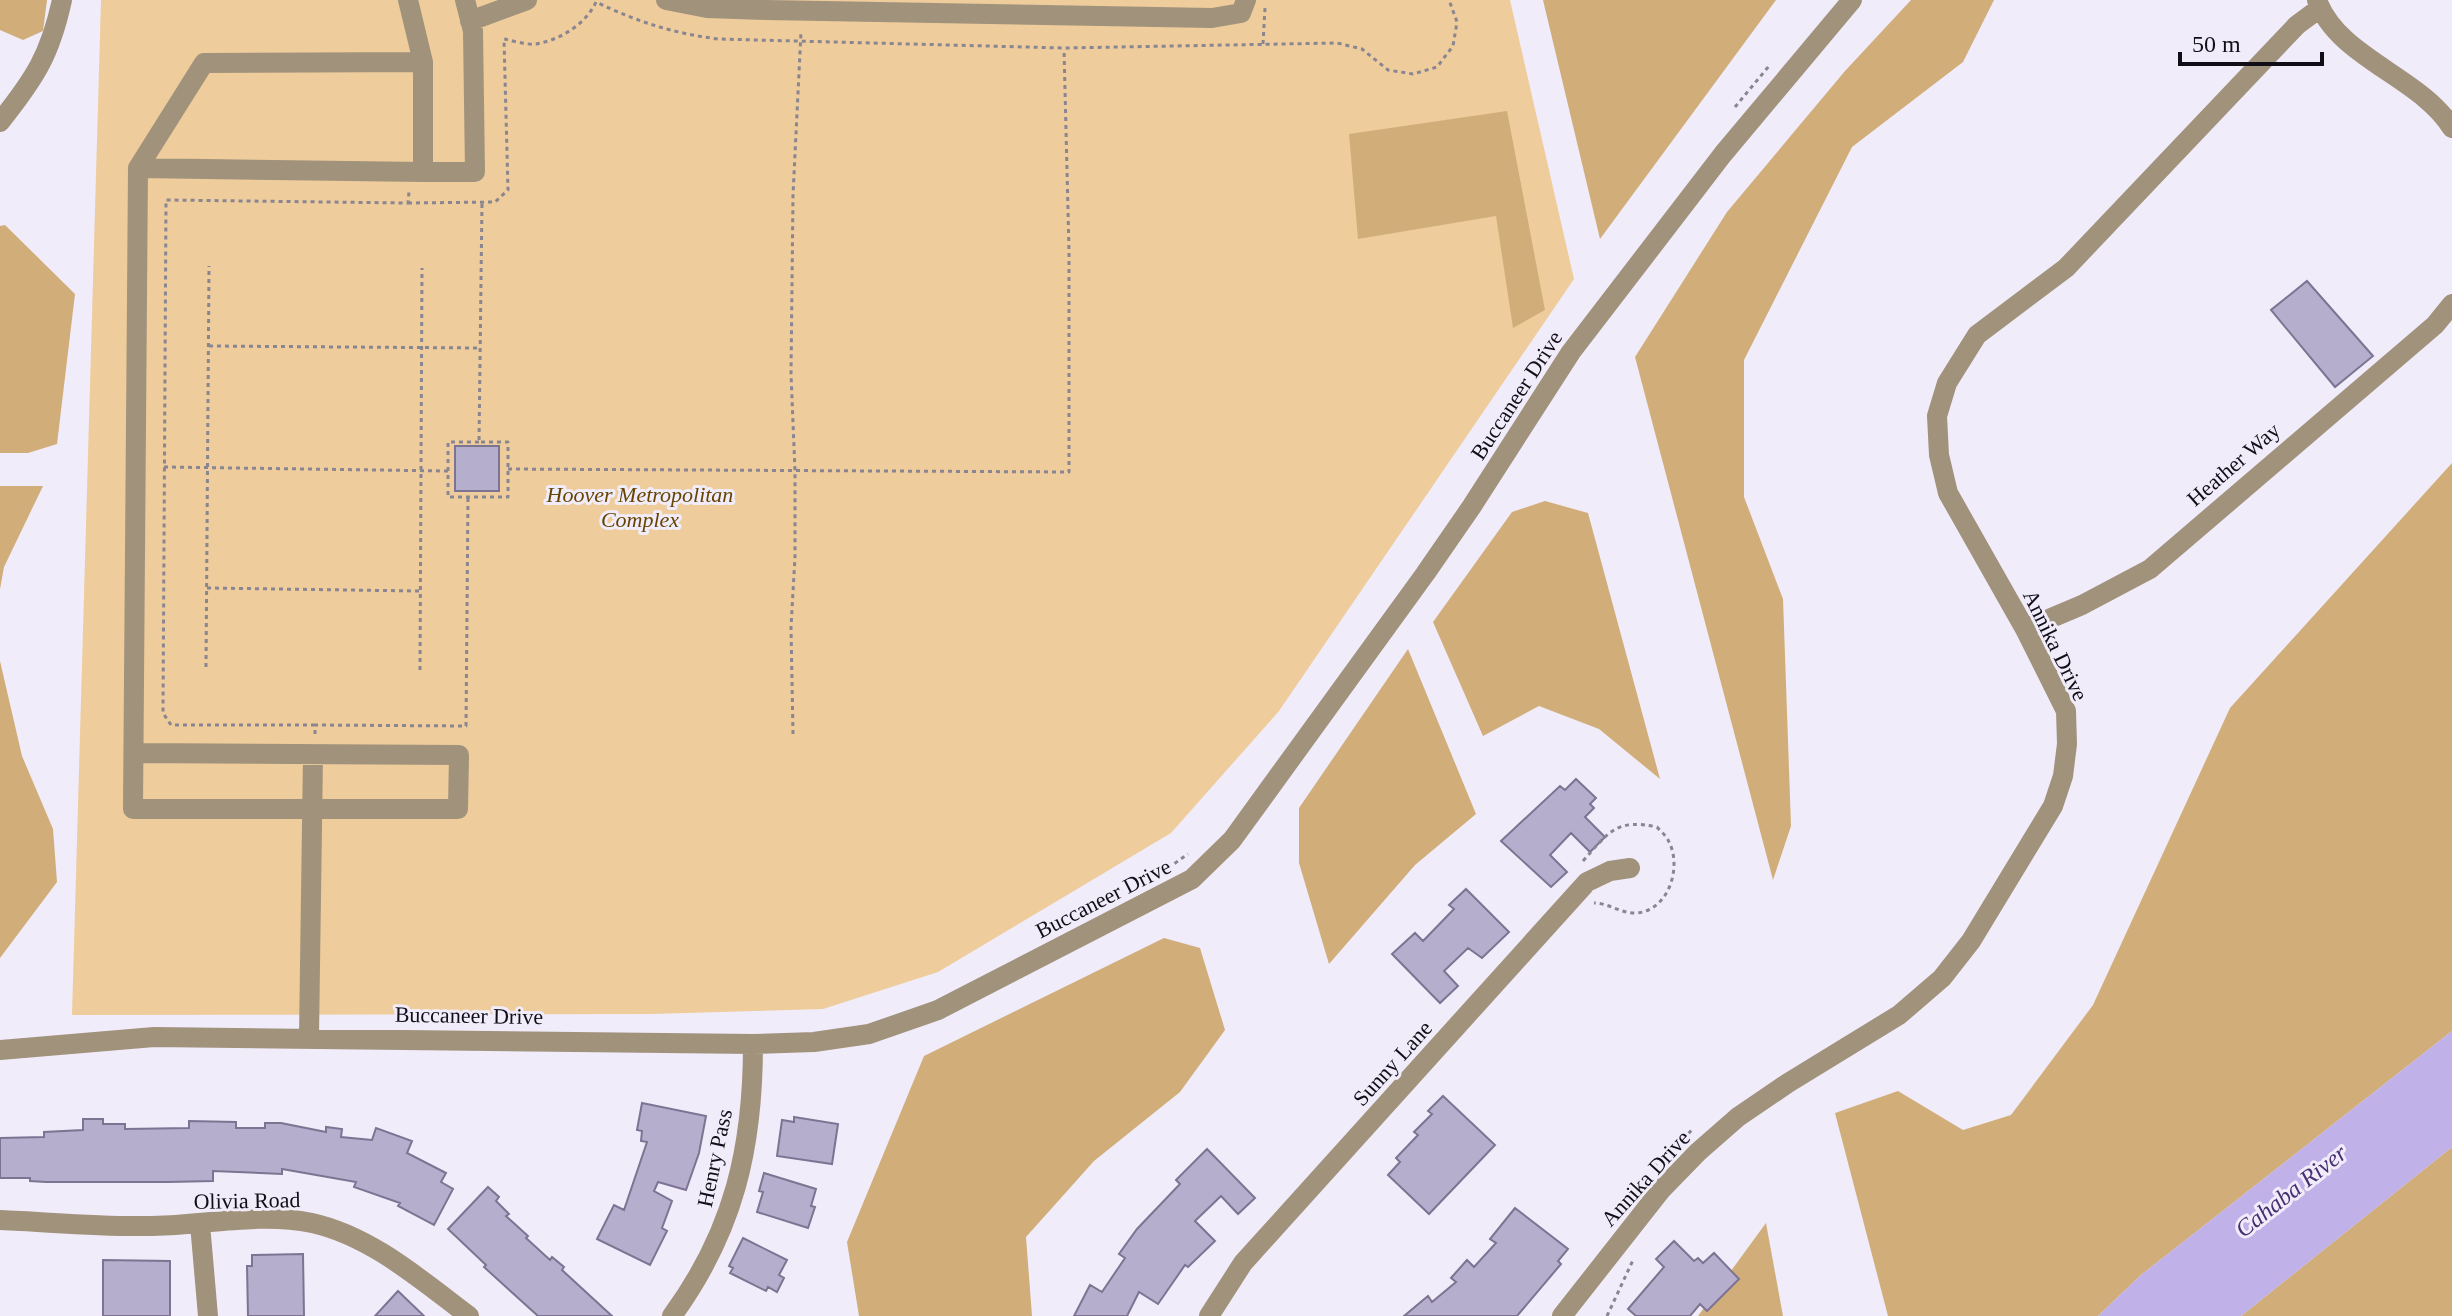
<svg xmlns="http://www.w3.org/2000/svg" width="2452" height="1316" font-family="'Times New Roman',serif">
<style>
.green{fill:#eecc9c}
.forest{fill:#d1ad7a}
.water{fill:#c1b1e9}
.building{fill:#b6aecd;stroke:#7c7492;stroke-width:2}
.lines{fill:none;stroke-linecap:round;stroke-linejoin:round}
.path{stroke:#898591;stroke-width:3;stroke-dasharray:4 4;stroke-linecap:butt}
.minor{stroke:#a1927c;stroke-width:20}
.labels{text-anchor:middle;stroke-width:6;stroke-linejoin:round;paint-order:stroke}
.street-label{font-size:22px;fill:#110e18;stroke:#f0ecfa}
.park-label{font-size:22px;font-style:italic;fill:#674400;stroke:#f0ecfa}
.water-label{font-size:24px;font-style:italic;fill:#472f71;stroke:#f0ecfa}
</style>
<rect width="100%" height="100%" fill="#f0ecfa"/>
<path class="green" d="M 101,0 L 1510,0 L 1574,279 L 1279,711 L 1171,833 L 938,972 L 823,1009 L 652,1014 L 72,1015 Z"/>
<path class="forest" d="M 0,0 L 47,0 L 43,31 L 23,40 L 0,30 Z
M 1543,0 L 1776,0 L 1600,239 Z
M 1911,0 L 1994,0 L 1963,62 L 1852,147 L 1744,360 L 1744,497 L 1783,599 L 1791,826 L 1773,880 L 1635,357 L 1727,212 L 1845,71 Z
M 1507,111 L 1545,310 L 1513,328 L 1496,216 L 1358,239 L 1349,134 Z
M 5,225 L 75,294 L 57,444 L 28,453 L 0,453 L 0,226 Z
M 2452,463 L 2452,1031 L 2141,1275 L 2098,1316 L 1888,1316 L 1835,1113 L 1898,1091 L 1963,1130 L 2011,1115 L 2093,1005 L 2230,708 Z
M 0,486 L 43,486 L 4,567 L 0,589 Z
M 1545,501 L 1588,513 L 1660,779 L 1599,729 L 1539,706 L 1483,736 L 1433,622 L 1512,512 Z
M 1408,649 L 1476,814 L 1415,865 L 1329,964 L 1299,863 L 1299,808 Z
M 0,661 L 22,756 L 53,829 L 57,882 L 0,958 Z
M 1164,938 L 1200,948 L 1225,1030 L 1180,1092 L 1094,1161 L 1026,1237 L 1032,1316 L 859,1316 L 847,1242 L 924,1056 Z
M 2452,1147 L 2452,1316 L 2241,1316 Z
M 1766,1223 L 1783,1316 L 1698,1316 Z"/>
<path class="water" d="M 2452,1031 L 2452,1147 L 2241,1316 L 2098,1316 L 2141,1275 Z"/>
<path class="building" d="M 2307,281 L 2373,356 L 2335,387 L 2271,310 Z
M 455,446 L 499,446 L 499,491 L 455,491 Z
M 1576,779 L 1596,798 L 1590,804 L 1594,808 L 1585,817 L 1605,837 L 1590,852 L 1571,833 L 1550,855 L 1567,872 L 1551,887 L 1501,841 L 1560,786 L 1565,790 Z
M 1466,889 L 1509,932 L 1482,958 L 1468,948 L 1444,971 L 1458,986 L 1440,1003 L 1392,954 L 1415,933 L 1423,941 L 1454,909 L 1449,905 Z
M 1443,1096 L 1495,1145 L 1429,1214 L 1388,1175 L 1400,1162 L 1396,1158 L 1418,1135 L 1414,1132 L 1432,1114 L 1428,1111 Z
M 642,1103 L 706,1116 L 699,1153 L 686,1190 L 658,1182 L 654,1191 L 672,1201 L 662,1228 L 667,1231 L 650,1265 L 597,1239 L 614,1205 L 624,1210 L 647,1142 L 641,1141 L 642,1131 L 637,1130 Z
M 794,1117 L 838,1124 L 832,1164 L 777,1156 L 782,1120 L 794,1122 Z
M 83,1119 L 103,1119 L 103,1124 L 125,1124 L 125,1129 L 189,1128 L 189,1121 L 236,1122 L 236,1128 L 265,1128 L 265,1123 L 281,1123 L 326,1132 L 326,1127 L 342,1129 L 341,1137 L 372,1140 L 376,1128 L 412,1141 L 407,1153 L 446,1173 L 441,1182 L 453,1189 L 434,1225 L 398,1206 L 400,1203 L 354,1187 L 356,1182 L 282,1169 L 282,1174 L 213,1171 L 213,1181 L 168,1182 L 46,1182 L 30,1181 L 30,1178 L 0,1178 L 0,1138 L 44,1137 L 44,1132 L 83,1130 Z
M 1207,1149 L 1255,1198 L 1238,1214 L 1221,1196 L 1195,1221 L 1215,1241 L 1188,1267 L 1185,1265 L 1158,1304 L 1139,1292 L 1127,1316 L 1074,1316 L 1090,1285 L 1102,1292 L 1125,1258 L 1119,1254 L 1137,1229 L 1180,1184 L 1176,1180 Z
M 764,1173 L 816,1189 L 811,1206 L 815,1207 L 808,1228 L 757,1212 L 763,1192 L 759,1191 Z
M 488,1187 L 499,1197 L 496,1201 L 509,1214 L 506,1216 L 528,1236 L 526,1238 L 550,1260 L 552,1257 L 564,1267 L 562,1270 L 612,1316 L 538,1316 L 484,1267 L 486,1265 L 448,1229 Z
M 1515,1208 L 1568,1249 L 1558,1261 L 1561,1264 L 1517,1316 L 1404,1316 L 1428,1296 L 1432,1302 L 1456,1282 L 1451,1278 L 1467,1260 L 1474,1267 L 1496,1243 L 1490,1239 Z
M 743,1238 L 787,1260 L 779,1275 L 784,1278 L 777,1292 L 768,1287 L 766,1291 L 730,1273 L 733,1268 L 729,1266 Z
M 1674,1241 L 1694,1261 L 1698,1258 L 1703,1263 L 1714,1253 L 1739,1279 L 1707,1311 L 1700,1304 L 1690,1316 L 1636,1316 L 1628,1309 L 1664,1267 L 1656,1259 Z
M 303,1254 L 304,1316 L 248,1316 L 247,1266 L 252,1266 L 252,1255 Z
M 103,1260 L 170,1261 L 170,1316 L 103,1316 Z
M 398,1291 L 424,1316 L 375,1316 Z"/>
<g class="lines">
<path class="path" d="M 1263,44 L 1265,8
M 1735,107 L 1769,66
M 408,203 L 495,202 L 508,190 L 504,39 C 514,41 526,45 536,44 C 560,40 586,24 596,2 C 638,22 672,33 718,39 L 1064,48 L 1337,43 L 1362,49 L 1388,70 L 1413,74 L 1437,67 L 1453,46 L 1457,22 L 1449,0
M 209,346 L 480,348
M 164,467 L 448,471 L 448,497 L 508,497 L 508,442 L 479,442 L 482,202
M 508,469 L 1069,472 L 1069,251 L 1064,49
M 448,471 L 448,442 L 479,442
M 207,588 L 419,591
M 206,667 L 209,266
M 420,670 L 422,268
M 315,725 L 171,725 L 163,713 L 166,200 L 408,203 L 409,192
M 315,734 L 315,725 L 466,726 L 468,497
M 793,734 L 791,627 L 795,557 L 795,471 L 791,374 L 793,195 L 801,32
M 1583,861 C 1608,833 1616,818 1657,827 C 1661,832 1667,836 1669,842 C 1682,867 1669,910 1637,913 C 1621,914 1609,903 1594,903
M 1168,868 L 1188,854
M 1654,1167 L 1694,1128
M 1607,1316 L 1634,1258"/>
<path class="minor" d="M 666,0 L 707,8 L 766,10 L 1212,18 L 1241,13 L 1246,0
M 2317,0 C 2338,58 2421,77 2452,128
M 470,21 L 527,0
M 0,122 C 35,78 50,55 62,0
M 138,168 L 204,63 L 423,62
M 423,172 L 475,172 L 473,31 L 465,0
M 2025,629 L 2082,605 L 2150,569 L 2435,325 L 2452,304
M 134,753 L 459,755 L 458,809 L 133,809 L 138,168 L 423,172 L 423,62 L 408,0
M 309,1037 L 313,755
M 0,1050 L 154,1037 L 753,1044 L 814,1042 L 869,1034 L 938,1010 L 1192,879 L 1232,840 L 1425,574 L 1472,506 L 1571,352 L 1723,154 L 1852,0
M 0,1220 C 49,1222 98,1227 147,1226 C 200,1226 259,1212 312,1223 C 371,1236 421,1280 469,1316
M 200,1224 L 208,1316
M 672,1316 C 734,1231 753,1148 753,1044
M 1209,1316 L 1243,1263 L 1587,882 L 1610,871 L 1630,868
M 1562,1316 L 1661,1190 L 1698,1152 L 1738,1117 L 1788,1083 L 1899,1015 L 1942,978 L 1971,941 L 2053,806 L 2063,776 L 2067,744 L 2066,711 L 2025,629 L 1948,493 L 1939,455 L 1937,416 L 1947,383 L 1977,335 L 2066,268 L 2297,25 L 2320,8"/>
</g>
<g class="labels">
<g class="street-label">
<text transform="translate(1516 395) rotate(-57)" y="8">Buccaneer Drive</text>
<text transform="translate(2233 464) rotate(-41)" y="8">Heather Way</text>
<text transform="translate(2056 645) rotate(64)" y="8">Annika Drive</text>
<text transform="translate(1103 898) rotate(-27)" y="8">Buccaneer Drive</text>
<text transform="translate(469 1015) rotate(1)" y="8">Buccaneer Drive</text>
<text transform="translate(1392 1063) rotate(-48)" y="8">Sunny Lane</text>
<text transform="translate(714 1158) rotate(-78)" y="8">Henry Pass</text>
<text transform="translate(1645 1178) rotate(-48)" y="8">Annika Drive</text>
<text transform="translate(247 1200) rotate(-1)" y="8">Olivia Road</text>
</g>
<g class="park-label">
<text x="640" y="502">Hoover Metropolitan<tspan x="640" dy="25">Complex</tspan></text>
</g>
<g class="water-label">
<text transform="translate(2291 1191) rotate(-38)" y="8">Cahaba River</text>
</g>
</g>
<path d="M2180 52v12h142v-12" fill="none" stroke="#110e18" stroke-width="4"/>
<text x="2192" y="52" font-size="24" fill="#110e18" stroke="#f0ecfa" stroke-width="6" paint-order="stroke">50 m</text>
</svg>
